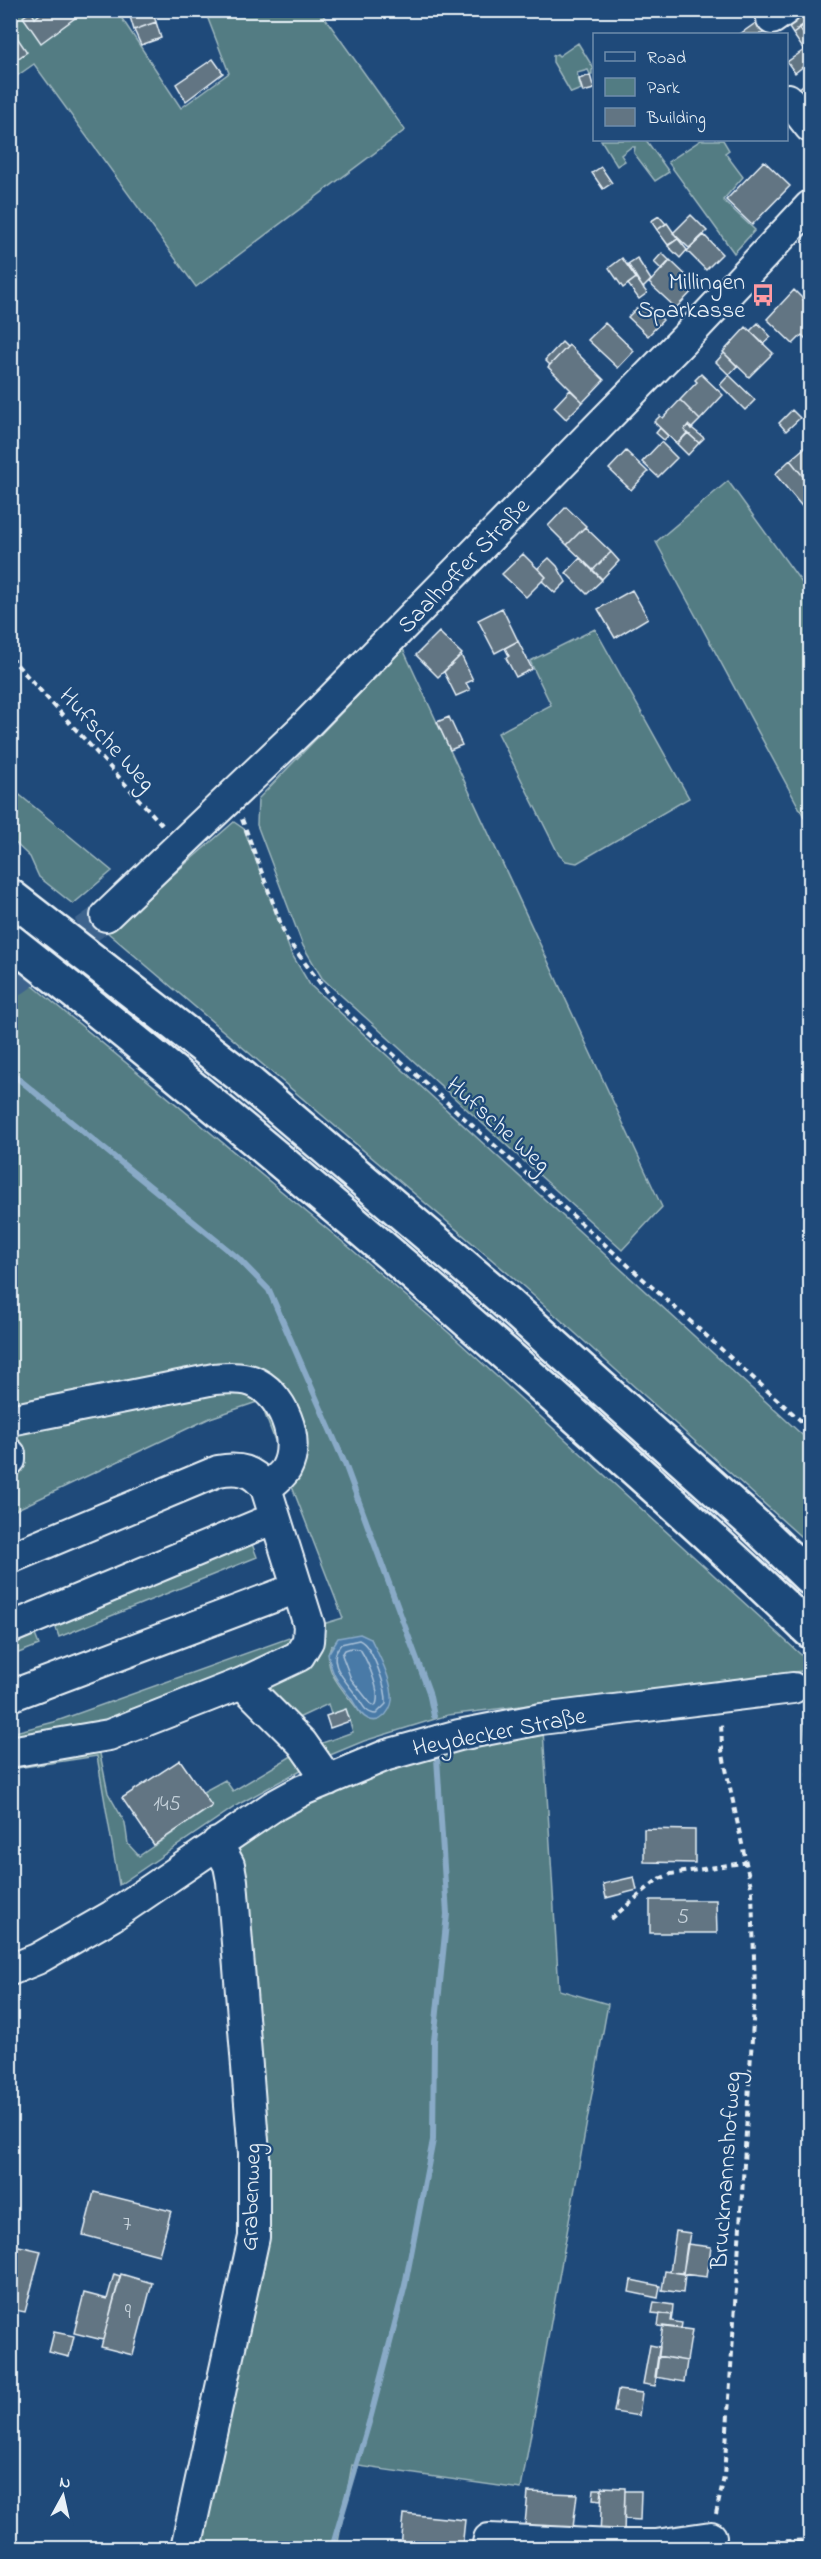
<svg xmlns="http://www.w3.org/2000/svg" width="821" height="2559" font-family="'Indie Flower',sans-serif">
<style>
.green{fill:#527c83;stroke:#9db6be;stroke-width:1.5;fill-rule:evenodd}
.water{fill:#4a7aa7;stroke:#89aac7;stroke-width:1.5}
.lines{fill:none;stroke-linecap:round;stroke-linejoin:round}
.shore{stroke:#a9c1d8;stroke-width:1.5}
.stream{stroke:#89aac7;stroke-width:6}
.building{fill:#627583;stroke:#e8f1f8;stroke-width:1.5}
.minor-tunnel{stroke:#3d638d;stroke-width:30;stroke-dasharray:30 15;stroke-linecap:butt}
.minor-casing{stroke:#e8f1f8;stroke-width:34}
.highway-casing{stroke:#e8f1f8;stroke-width:38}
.path{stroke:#e8f1f8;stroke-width:4;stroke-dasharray:6 4.5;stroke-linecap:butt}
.minor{stroke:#1f4a7a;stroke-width:30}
.highway{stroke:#1f4a7a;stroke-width:33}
.labels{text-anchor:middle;stroke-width:4.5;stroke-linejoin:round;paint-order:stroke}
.number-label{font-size:21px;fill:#c6d2db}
.poi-label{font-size:24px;fill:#e8f1f8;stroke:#1f4a7a;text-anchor:end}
.street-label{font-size:24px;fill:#e8f1f8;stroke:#1f4a7a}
</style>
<rect width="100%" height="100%" fill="#1f4a7a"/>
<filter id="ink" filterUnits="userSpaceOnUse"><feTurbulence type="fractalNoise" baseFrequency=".0167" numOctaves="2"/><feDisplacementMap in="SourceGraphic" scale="12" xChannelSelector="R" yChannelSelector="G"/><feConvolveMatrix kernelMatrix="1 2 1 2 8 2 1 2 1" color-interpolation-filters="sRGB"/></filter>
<g filter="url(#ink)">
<path class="green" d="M 10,11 L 117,11 L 181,108 L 229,73 L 205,11 L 320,11 L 405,130 L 196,287 L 34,64 L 11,80 Z
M 578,43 L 594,69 L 592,70 L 592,74 L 590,74 L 588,70 L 577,73 L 581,89 L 571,93 L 553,62 L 553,56 L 557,54 L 559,56 Z
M 601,140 L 646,140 L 669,172 L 655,181 L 634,153 L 635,147 L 631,147 L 621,155 L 625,161 L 617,166 Z
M 701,140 L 723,140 L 729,150 L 725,153 L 743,177 L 723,200 L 755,230 L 734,253 L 668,162 Z
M 728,481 L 810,594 L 810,828 L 656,542 Z
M 595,629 L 689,798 L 577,863 L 566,861 L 559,855 L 498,733 L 551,705 L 530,661 Z
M 403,649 L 662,1207 L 622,1250 L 322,978 L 303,946 L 257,825 L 258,799 Z
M 10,787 L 112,871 L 73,904 L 39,877 L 30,857 L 11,839 Z
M 234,822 L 244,829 L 291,953 L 310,985 L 810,1442 L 810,1545 L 524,1287 L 107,932 Z
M 32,985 L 350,1248 L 448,1332 L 810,1663 L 810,1670 L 448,1715 L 364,1741 L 323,1758 L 319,1751 L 322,1743 L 353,1732 L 346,1710 L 331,1714 L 328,1704 L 294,1720 L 258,1690 L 323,1624 L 343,1618 L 291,1484 L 270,1384 L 11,1413 L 10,1001 ZM 371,1639 L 392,1694 L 361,1714 C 348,1694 320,1672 331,1646 Z
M 227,1384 C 268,1385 291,1423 283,1462 L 260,1401 L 210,1418 L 11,1512 L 11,1484 C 23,1472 27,1453 17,1438 C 14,1433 11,1432 11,1426 Z
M 250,1539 L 257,1557 L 59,1637 L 53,1619 Z
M 32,1627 L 39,1645 L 11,1656 L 11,1636 Z
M 303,1633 L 303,1638 L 127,1721 L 11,1745 L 11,1733 L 54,1722 Z
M 803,1700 L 810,1700 L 810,1784 L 809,1783 Z
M 543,1730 L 559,1990 L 608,2004 L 521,2489 L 352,2465 L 337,2548 L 186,2548 L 254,2237 L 221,1858 L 331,1787 L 407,1757 Z
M 99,1749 L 108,1793 L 125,1823 L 128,1844 L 139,1856 L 211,1807 L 201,1793 L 225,1780 L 233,1791 L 295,1754 L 308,1766 L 239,1804 L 119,1885 L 97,1756 L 11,1769 L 10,1759 Z
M 810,2540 L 810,2548 L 670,2548 Z"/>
<path class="water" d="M 360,1634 L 371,1639 C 379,1655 390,1676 392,1695 C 394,1707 382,1726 368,1719 C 359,1715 356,1705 351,1698 C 338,1682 332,1676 328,1654 L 338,1638 Z"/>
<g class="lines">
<path class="shore" d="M 359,1640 C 373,1646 387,1689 386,1704 L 376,1714 C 365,1714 362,1703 356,1695 C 345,1680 325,1662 341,1644 Z
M 351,1648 L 360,1649 C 367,1660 383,1695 375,1706 L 371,1704 L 351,1679 L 342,1655 L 345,1650 Z"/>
<path class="stream" d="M 10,1072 L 238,1258 L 269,1290 L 345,1464 L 429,1692 L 434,1716
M 332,2548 L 370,2419 L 405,2285 L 433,2140 L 434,2041 L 447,1914 L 437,1758"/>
</g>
<path class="building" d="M 45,10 L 76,10 L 79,15 L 41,43 L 23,17 L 31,11 L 35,18 Z
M 128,10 L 152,10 L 156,22 L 134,30 Z
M 797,10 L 801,10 L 809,21 L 793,34 L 784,20 Z
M 760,20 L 768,30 L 762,34 L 740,34 Z
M 809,21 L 810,24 L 810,43 L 800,29 L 797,29 Z
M 156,22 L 161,38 L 141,45 L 134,30 Z
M 800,29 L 810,43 L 804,50 L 793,34 Z
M 14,33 L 27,52 L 10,64 L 10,35 Z
M 804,50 L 810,61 L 795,73 L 787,62 Z
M 213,59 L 223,73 L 186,101 L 176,84 Z
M 590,75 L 594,89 L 583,92 L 579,79 Z
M 810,80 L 810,116 L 794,92 Z
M 764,161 L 790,186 L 752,225 L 726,200 Z
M 601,167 L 612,183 L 603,189 L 592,173 Z
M 691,215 L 707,231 L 689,248 L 673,233 Z
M 659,216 L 666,224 L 657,230 L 651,221 Z
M 667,223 L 678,239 L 668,245 L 657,230 Z
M 704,235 L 722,254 L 706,270 L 687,251 Z
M 678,239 L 687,250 L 680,258 L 668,246 Z
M 662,253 L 670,261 L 662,270 L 654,262 Z
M 622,258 L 636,278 L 623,288 L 609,268 Z
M 637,258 L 651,280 L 643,288 L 628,264 Z
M 670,260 L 697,286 L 676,308 L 649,283 Z
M 636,278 L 647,293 L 639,299 L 628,284 Z
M 794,290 L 810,306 L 810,336 L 807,340 L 802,335 L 793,344 L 767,319 Z
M 644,301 L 663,320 L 648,336 L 628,317 Z
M 605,323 L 634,351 L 618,368 L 588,340 Z
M 758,323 L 771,337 L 763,344 L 750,331 Z
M 746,327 L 773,353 L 749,377 L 723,352 Z
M 562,342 L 567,347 L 550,365 L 545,360 Z
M 569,345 L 604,380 L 583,402 L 548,367 Z
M 724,353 L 737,366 L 729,375 L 716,362 Z
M 701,374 L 723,395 L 700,420 L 680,400 L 697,382 L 695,380 Z
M 729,375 L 755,400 L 745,410 L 720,385 Z
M 570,390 L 583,402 L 566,419 L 554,407 Z
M 680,400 L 700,420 L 691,429 L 688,425 L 684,430 L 687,433 L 677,444 L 654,422 L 660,416 L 663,418 Z
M 792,410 L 800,418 L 786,431 L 779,423 Z
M 688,425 L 704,438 L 699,443 L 684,430 Z
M 660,428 L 668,436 L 664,440 L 656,433 Z
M 688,433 L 699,443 L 688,455 L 677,444 Z
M 661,442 L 677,458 L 658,477 L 642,462 Z
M 810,443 L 810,485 L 790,460 Z
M 626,451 L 648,472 L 631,490 L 609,469 Z
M 790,460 L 810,485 L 810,506 L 805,510 L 775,474 Z
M 566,507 L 586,526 L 567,545 L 548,526 Z
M 585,527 L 611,552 L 593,570 L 567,545 Z
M 611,552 L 619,561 L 602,579 L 593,570 Z
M 523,554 L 546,577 L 526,597 L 502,574 Z
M 549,558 L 557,566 L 566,582 L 555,593 L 542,581 L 546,577 L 538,568 Z
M 580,558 L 602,580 L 587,594 L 566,573 Z
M 632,590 L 648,618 L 615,638 L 598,609 Z
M 502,608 L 518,641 L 495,653 L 478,620 Z
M 439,632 L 462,654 L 438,677 L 416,655 Z
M 518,641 L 532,669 L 516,677 L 506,658 L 509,656 L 505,648 Z
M 461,655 L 473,680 L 466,683 L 470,690 L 456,696 L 444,672 Z
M 449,717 L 462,745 L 450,750 L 437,722 Z
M 346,1709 L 350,1721 L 330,1728 L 326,1716 Z
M 180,1760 L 212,1806 L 154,1845 L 122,1798 Z
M 644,1829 L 695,1830 L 695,1863 L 644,1862 Z
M 634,1877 L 637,1890 L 606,1898 L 603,1884 Z
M 650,1900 L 716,1900 L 717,1933 L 650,1933 Z
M 94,2192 L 171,2211 L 159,2255 L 83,2235 Z
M 676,2231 L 690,2233 L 683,2273 L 670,2272 Z
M 10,2244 L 41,2251 L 25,2312 L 10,2309 Z
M 687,2244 L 711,2247 L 707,2277 L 683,2274 Z
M 665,2271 L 685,2274 L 683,2293 L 662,2290 Z
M 114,2274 L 120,2276 L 103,2340 L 74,2333 L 84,2293 L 107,2299 Z
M 121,2274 L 152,2283 L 133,2355 L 101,2347 Z
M 631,2280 L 660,2286 L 658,2298 L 629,2292 Z
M 654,2302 L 673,2305 L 672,2315 L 652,2313 Z
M 660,2313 L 672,2315 L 671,2321 L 682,2323 L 681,2329 L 658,2326 Z
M 663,2326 L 692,2330 L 687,2361 L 658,2356 Z
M 54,2332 L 74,2336 L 69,2357 L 49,2352 Z
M 650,2345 L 660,2347 L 655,2386 L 643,2384 Z
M 658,2356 L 687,2361 L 684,2382 L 655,2377 Z
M 618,2390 L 642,2393 L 639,2416 L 614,2412 Z
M 602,2487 L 625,2488 L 624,2538 L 600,2538 Z
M 594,2489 L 602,2489 L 601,2500 L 593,2499 Z
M 625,2491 L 641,2491 L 640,2520 L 624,2519 Z
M 528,2492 L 577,2494 L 572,2536 L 524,2535 Z
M 404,2514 L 465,2520 L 462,2548 L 401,2548 Z"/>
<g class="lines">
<path class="minor-tunnel" d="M 10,984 L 106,916"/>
<g class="minor-casing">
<path id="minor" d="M 772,19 L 785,10
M 788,99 L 810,127
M 106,916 L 304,727 L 696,327 L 810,206
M 10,1420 L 214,1379 C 226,1378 240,1377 252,1381 C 282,1392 302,1440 286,1469 C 281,1477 273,1482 266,1488
M 10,1454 L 10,1460
M 10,1558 L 218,1471 C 239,1467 253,1470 266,1488 L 309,1625 L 308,1641 L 299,1656 L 242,1683 L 109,1735 L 10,1752
M 10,1628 L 275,1518
M 242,1683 L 302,1743 L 328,1780
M 10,1696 L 297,1588
M 10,1970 L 37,1959 L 112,1916 L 272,1807 L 303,1790 L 387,1755 L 459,1735 L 541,1719 L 793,1688
M 186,2548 L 254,2237 L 254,2153 L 232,1881 L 229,1865 L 217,1843
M 487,2548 L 489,2539 L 611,2545 L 656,2545 L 711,2537"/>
</g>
<g class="highway-casing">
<path id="highway" d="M 10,896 L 241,1076 L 498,1295 L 756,1526 L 810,1578
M 10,941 C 193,1085 370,1234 544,1388 C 634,1468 724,1548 810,1631"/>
</g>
<path class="path" d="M 10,657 L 165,828
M 242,819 L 286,938 L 333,1000 L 810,1429
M 611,1919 L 657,1880 L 671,1874 L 748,1862
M 716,2514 L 724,2477 L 755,1991 L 752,1891 L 722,1750 L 721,1722
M 733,2544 L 810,2540"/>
<use href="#minor" class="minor"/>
<use href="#highway" class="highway"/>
</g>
</g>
<defs>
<g id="bus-bare" transform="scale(1.8)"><path d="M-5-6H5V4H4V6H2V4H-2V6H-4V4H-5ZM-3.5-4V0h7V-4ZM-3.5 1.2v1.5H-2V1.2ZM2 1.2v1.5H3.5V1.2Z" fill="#ff9aa2" stroke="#1f4a7a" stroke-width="2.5" paint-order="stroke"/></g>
</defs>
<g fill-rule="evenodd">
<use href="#bus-bare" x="763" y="295"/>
</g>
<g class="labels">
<g class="number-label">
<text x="167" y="1810">145</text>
<text x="683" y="1923">5</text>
<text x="127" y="2230">7</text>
<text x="128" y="2318">9</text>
</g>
<g class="poi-label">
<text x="745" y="289">Millingen<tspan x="745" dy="28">Sparkasse</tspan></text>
</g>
<g class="street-label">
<text transform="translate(463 565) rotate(-46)" y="8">Saalhoffer Straße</text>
<text transform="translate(108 739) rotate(48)" y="8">Hufsche Weg</text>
<text transform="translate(499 1124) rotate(42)" y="8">Hufsche Weg</text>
<text transform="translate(499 1731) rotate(-11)" y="8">Heydecker Straße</text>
<text transform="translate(725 2170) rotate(-86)" y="8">Bruckmannshofweg</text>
<text transform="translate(250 2197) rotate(-88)" y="8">Grabenweg</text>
</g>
</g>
<rect width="821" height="2559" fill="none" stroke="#1f4a7a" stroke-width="36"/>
<rect x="18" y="18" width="785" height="2523" fill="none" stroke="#e8f1f8" stroke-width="2" filter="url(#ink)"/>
<rect x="593" y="33" width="195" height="108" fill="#1f4a7a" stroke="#6f8dac" stroke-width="1.5"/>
<rect x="605" y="52" width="30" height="9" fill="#1f4a7a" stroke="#6f8dac" stroke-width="1.5"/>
<text x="647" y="63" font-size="18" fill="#e8f1f8">Road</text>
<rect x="605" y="78" width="30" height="18" fill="#527c83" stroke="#6f8dac" stroke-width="1.5"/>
<text x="647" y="93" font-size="18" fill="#e8f1f8">Park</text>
<rect x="605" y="108" width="30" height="18" fill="#627583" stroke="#6f8dac" stroke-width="1.5"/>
<text x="647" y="123" font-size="18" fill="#e8f1f8">Building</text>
<g transform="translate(63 2496) rotate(8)" stroke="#1f4a7a" stroke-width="4.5" paint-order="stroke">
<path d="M0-4.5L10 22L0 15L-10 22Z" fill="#e8f1f8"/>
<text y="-9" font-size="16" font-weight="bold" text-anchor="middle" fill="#e8f1f8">N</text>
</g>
</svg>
